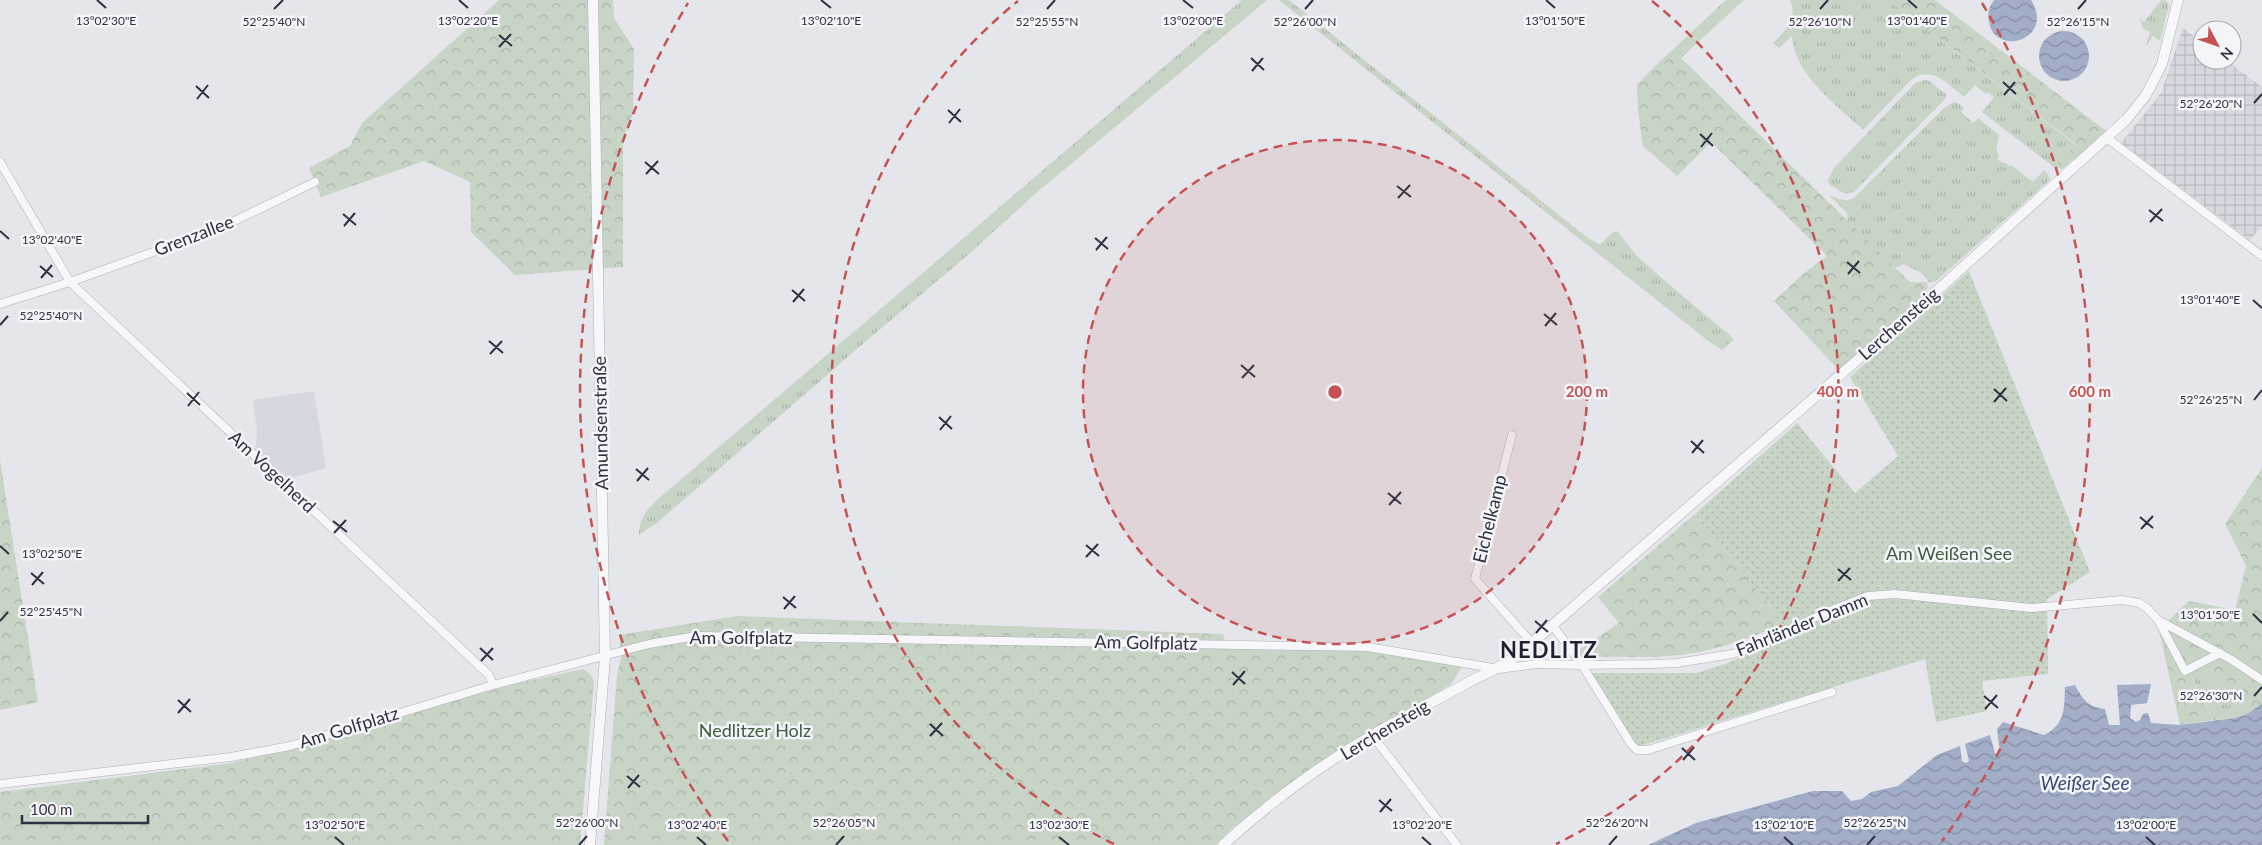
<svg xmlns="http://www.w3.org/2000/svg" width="2262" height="845" font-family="Lato,sans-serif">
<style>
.built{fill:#d6d8e0}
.industrial{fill:url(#industrial-grid)}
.grass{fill:url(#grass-tufts)}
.forest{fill:url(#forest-crowns)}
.garden{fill:url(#garden-dots)}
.water{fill:url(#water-waves)}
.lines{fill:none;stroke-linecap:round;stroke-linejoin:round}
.minor-casing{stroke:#adb0b8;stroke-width:9}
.tertiary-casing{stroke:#adb0b8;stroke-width:11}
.minor{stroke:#f6f7f9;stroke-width:8}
.tertiary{stroke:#f6f7f9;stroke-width:10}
.ticks{fill:none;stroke:#2d3142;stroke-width:2}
.ring{fill:none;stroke:#c65353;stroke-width:2.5;stroke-dasharray:9 6}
.labels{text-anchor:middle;stroke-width:5;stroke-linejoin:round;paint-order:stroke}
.street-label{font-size:18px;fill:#2d3142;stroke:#f4f5f8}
.park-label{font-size:18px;fill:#3c5d3b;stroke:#f4f5f8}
.water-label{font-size:19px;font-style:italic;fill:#394a74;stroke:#f4f5f8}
.district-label{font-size:22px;font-weight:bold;letter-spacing:1px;fill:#1f2233;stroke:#f4f5f8}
.ticks-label{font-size:12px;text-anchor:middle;fill:#2d3142;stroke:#f4f5f8;stroke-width:5;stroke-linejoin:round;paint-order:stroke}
.centre{fill:#c65353;stroke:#f4f5f8;stroke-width:2.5}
.ring-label{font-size:15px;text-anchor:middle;font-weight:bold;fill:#c65353;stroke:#f4f5f8;stroke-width:5;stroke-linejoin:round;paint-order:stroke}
</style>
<defs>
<pattern id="industrial-grid" width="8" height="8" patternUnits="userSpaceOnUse" patternTransform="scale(1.25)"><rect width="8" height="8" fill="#d6d8e0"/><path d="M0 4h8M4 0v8" fill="none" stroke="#b8bac1"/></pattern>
<pattern id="grass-tufts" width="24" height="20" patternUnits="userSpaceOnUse" patternTransform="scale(1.25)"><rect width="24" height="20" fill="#c7d4c6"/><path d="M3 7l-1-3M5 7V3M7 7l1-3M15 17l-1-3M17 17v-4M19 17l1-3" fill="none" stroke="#abb6ab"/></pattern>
<pattern id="forest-crowns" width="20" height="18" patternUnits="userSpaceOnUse" patternTransform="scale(1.25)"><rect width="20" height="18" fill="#c7d4c6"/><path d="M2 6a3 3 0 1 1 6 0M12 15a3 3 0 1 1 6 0" fill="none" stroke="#abb6ab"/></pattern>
<pattern id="garden-dots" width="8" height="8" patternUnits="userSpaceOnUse" patternTransform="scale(1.25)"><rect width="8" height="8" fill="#c7d4c6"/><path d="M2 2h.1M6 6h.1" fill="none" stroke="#abb6ab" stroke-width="1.8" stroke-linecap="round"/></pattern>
<pattern id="water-waves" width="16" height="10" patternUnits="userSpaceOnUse" patternTransform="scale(1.25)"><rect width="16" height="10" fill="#a2aec8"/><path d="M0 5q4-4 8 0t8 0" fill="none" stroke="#848ea4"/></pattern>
</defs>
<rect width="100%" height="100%" fill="#e4e6eb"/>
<path class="built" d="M 314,391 L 326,468 L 283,480 L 255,454 L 257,430 L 253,400 Z"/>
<path class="industrial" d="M 2183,28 L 2202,42 L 2202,60 L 2226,60 L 2262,87 L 2262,226 L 2250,240 L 2121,143 L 2161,93 Z"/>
<path class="grass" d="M 1242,0 L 1267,0 L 1035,194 L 969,254 L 858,348 L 657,523 L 639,535 C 639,519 646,511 657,500 Z
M 1279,0 L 1289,0 L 1588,238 L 1599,244 C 1607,241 1606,235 1617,231 L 1637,256 L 1658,275 L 1734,339 L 1722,350 L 1707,340 Z
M 1726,0 L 1744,0 L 1681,58 L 1675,53 L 1654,67 Z
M 1790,0 L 1889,0 L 2077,146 L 2054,167 L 1982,112 L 1994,97 L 1988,92 L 1986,94 L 1975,85 L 1964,97 C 1949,85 1932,65 1912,79 L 1863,130 C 1836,104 1795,76 1792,36 L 1779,48 L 1773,43 C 1786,30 1798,19 1790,0 Z
M 2161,0 L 2165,0 L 2169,5 L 2160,41 L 2153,36 L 2146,46 L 2150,32 L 2143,28 L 2140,19 L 2144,22 Z
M 1925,80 L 1929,81 L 1946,94 L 1946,98 L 1854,192 L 1845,194 L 1829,184 L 1828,180 L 1834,168 L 1915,83 Z
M 1954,102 L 1958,103 L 1964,108 L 1961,112 L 1973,123 L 1978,118 L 1999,135 L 1996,149 L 1999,156 L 1997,159 L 2002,163 L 2004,162 L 2009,166 L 2011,165 L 2033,182 L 2044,170 L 2051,179 L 1935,282 L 1927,282 L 1928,280 L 1921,273 L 1904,264 L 1895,268 L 1848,222 L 1847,213 L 1829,195 C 1838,199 1845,202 1854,198 L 1944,108 Z
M 2206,669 L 2247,714 L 2235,718 L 2213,720 L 2191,675 Z"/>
<path class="forest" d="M 499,0 L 613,0 L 614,18 L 634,49 L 633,113 L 623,139 L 623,267 L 515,275 L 471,232 L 470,182 L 424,161 L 321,197 L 309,168 L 350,146 L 362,123 Z
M 1889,0 L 1935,0 L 2106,131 L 2093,144 L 2062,169 L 2054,167 L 2077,145 Z
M 1675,52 L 1910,282 L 1927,282 L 1928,288 L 1916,302 L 1840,371 L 1774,301 L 1802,275 L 1827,256 L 1711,142 L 1677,176 L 1643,146 L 1638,110 L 1637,85 L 1654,67 Z
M 0,460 L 38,702 L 0,710 Z
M 2262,468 L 2262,704 L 2247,714 L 2206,670 L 2191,676 L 2213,720 L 2180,725 L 2159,630 L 2189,601 L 2235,610 L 2246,566 L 2225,524 Z
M 1695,514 L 1772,608 L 1781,625 C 1745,640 1709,653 1670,656 C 1641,658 1611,656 1582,657 L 1578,651 L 1619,623 L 1598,597 Z
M 737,616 L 1223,634 L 1227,647 L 1353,650 L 1441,661 L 1457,664 L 1462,667 L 1450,685 L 1371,732 L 1295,782 L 1234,827 L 1216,845 L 604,845 L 617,675 L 621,658 L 619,635 Z
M 583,669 L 590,674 L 594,681 L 580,845 L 0,845 L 0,792 L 232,763 L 518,683 Z"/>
<path class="garden" d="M 1969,271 L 2090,572 L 2047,599 L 2048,674 L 1982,681 L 1987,711 L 1936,722 L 1925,659 L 1637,747 L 1590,673 L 1697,673 L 1725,664 L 1786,637 L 1772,608 L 1695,514 L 1797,423 L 1855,493 L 1898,456 L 1850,377 Z"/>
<path class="water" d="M 1994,0 L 2031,0 C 2056,39 1995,58 1989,22 C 1987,13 1989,7 1994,0 Z
M2039 56a25 25 0 1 1 50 0a25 25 0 1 1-50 0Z
M 2151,684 L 2147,703 L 2131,705 L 2130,718 L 2136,722 L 2140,720 L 2143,714 L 2148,713 L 2151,723 L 2180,725 L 2235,718 L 2247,714 L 2262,704 L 2262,845 L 1648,845 L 1696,823 L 1813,791 L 1842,791 L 1851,801 L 1862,799 L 1871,792 L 1898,786 L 1937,755 L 1960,746 L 1962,761 L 1966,763 L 1969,761 L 1965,744 L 1990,735 L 1995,753 L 1997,754 L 2000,752 L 1997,729 L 2003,722 L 2044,735 C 2066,724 2064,708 2065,687 L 2075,685 C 2083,700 2088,707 2105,709 L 2109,725 L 2120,725 L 2117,685 Z"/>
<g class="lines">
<g class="minor-casing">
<path id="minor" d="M 2107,138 L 2262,256
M 0,162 L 70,282 L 489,675 L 493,685
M 0,304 L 70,282 L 220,228 L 315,182
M 1512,435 L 1475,579 L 1532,643
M 2158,620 L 2232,660 L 2262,680
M 1553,626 L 1582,665 L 1631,744 L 1637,750 L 1648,750 L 1832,692
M 1372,735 L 1457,845
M 0,784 L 231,757 L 290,746 L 493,685 L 649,644 L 696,636 L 1368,647 L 1499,669 L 1537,664 L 1582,665 L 1651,664 L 1677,663 L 1732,654 L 1759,645 L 1822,614 L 1868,596 L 1895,594 L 2031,608 L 2122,600 L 2139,603 L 2147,608 L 2158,620 L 2185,671 L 2220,653"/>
</g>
<g class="tertiary-casing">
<path id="tertiary" d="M 590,845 L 605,657 L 593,0
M 1223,845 C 1267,805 1322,764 1374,734 C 1406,716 1438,699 1471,681 C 1487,673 1502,666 1517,656 L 1931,296 L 2126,120 L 2146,95 L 2162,64 L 2178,0"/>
</g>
<use href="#minor" class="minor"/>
<use href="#tertiary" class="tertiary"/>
</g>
<path class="ticks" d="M 97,0 L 106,8M 459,0 L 468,8M 821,0 L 831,8M 1183,0 L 1193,8M 1546,0 L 1555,8M 1908,0 L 1917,8M 274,9 L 283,0M 1047,9 L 1055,0M 1305,9 L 1313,0M 1820,9 L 1828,0M 2078,9 L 2086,0M 499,35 L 512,46M 499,47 L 511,34M 1251,58 L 1264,70M 1252,71 L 1263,58M 2003,82 L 2016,94M 196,86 L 209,98M 2004,95 L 2015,82M 197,99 L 208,85M 2254,103 L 2262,94M 948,110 L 961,122M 949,123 L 960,109M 1700,134 L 1713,146M 1701,147 L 1712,133M 645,162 L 659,174M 646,174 L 658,161M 1397,186 L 1411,197M 1398,198 L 1410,185M 2149,210 L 2163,221M 343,214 L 356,225M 2150,222 L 2162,209M 344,226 L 355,213M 0,231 L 9,239M 1095,238 L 1108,249M 1096,250 L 1107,237M 1847,262 L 1860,273M 40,266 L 53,277M 1848,274 L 1859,261M 41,278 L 52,265M 792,290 L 805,301M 2253,300 L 2262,308M 793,302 L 804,289M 1544,314 L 1557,325M 0,325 L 8,316M 1545,326 L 1556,313M 489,341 L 503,353M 490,354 L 502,341M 1241,365 L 1255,377M 1242,378 L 1254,365M 1994,389 L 2007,401M 187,393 L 200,405M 2254,400 L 2262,390M 1994,402 L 2006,388M 188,406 L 199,392M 939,417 L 952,429M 940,430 L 951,416M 1691,441 L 1704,453M 1692,453 L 1703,440M 636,469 L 649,480M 637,481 L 648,468M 1388,493 L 1401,504M 1389,505 L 1401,492M 2140,517 L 2153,528M 333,521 L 347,532M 2141,529 L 2153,516M 334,533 L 346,520M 1086,545 L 1099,556M 0,546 L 9,554M 1086,557 L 1098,544M 1838,569 L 1851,580M 31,573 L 44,584M 1838,581 L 1850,568M 32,585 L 43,572M 783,597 L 796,608M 784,609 L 795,596M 2253,614 L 2262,623M 0,621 L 8,612M 1535,621 L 1548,632M 1536,633 L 1547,620M 480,648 L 493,660M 481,661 L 493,648M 1232,672 L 1245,684M 1233,685 L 1245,671M 1984,696 L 1998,708M 2254,696 L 2262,687M 178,700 L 191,712M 1985,709 L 1997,695M 178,713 L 190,699M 930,724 L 943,736M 930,736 L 942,723M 1682,748 L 1695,760M 1683,760 L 1694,747M 627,776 L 640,787M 628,788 L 639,775M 1379,800 L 1392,811M 1380,812 L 1391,799M 335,837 L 344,845M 697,837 L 706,845M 1059,837 L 1069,845M 1422,837 L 1431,845M 1784,837 L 1793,845M 2146,837 L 2155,845M 579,845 L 587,836M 836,845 L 844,836M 1609,845 L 1617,836M 1867,845 L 1875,836"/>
<circle cx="1335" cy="392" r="252" fill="#c65353" fill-opacity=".12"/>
<g class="ring">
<circle cx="1335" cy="392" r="252"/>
<path d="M1114 844A503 503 0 0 1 1018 1M1652 1A503 503 0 0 1 1556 844"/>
<path d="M728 841A755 755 0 0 1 688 3M1982 3A755 755 0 0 1 1942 841"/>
</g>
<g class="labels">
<g class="street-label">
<text transform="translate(194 236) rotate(-21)" y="6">Grenzallee</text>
<text transform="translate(1899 324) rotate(-41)" y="6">Lerchensteig</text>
<text transform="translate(601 423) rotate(-91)" y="6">Amundsenstraße</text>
<text transform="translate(272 472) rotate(43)" y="6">Am Vogelherd</text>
<text transform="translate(1490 519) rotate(-76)" y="6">Eichelkamp</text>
<text transform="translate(1802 625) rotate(-22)" y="6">Fahrländer Damm</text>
<text x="741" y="644">Am Golfplatz</text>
<text transform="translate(1146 643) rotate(1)" y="6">Am Golfplatz</text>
<text transform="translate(349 728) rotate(-17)" y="6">Am Golfplatz</text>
<text transform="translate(1385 730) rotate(-31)" y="6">Lerchensteig</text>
</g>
<g class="park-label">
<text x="1949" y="560">Am Weißen See</text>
<text x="755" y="737">Nedlitzer Holz</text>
</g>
<g class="water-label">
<text x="2085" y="790">Weißer See</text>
</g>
<g class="district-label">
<text x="1549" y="658">NEDLITZ</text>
</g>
</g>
<g class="ticks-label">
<text x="106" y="25">13°02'30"E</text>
<text x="468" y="25">13°02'20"E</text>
<text x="831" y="25">13°02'10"E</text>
<text x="1193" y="25">13°02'00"E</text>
<text x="1555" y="25">13°01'50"E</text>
<text x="1917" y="25">13°01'40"E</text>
<text x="1820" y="26">52°26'10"N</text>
<text x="274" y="26">52°25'40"N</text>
<text x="1047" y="26">52°25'55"N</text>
<text x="1305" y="26">52°26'00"N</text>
<text x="2078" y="26">52°26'15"N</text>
<text x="2211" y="108">52°26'20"N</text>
<text x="52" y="244">13°02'40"E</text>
<text x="2210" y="304">13°01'40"E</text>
<text x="51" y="320">52°25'40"N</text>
<text x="2211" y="404">52°26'25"N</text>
<text x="52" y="558">13°02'50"E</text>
<text x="51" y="616">52°25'45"N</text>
<text x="2210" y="619">13°01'50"E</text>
<text x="2211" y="700">52°26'30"N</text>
<text x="587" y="827">52°26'00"N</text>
<text x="844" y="827">52°26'05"N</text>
<text x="1617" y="827">52°26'20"N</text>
<text x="1875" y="827">52°26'25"N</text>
<text x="335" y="829">13°02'50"E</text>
<text x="697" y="829">13°02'40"E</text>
<text x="1059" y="829">13°02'30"E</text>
<text x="1422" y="829">13°02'20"E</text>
<text x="1784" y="829">13°02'10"E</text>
<text x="2146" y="829">13°02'00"E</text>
</g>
<circle cx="1335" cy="392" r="8" class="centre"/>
<g class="ring-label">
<text x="1587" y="397">200 m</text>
<text x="1838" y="397">400 m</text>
<text x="2090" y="397">600 m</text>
</g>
<g transform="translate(2217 45) rotate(131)"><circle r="24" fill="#f4f5f8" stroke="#a4a7af"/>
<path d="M0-4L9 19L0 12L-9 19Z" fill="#c65353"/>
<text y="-8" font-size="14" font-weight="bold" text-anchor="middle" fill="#2d3142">N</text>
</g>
<path d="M22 815v8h126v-8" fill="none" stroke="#2d3142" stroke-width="2.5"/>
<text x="30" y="815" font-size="15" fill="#2d3142" stroke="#f4f5f8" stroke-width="4" paint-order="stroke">100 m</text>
</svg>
